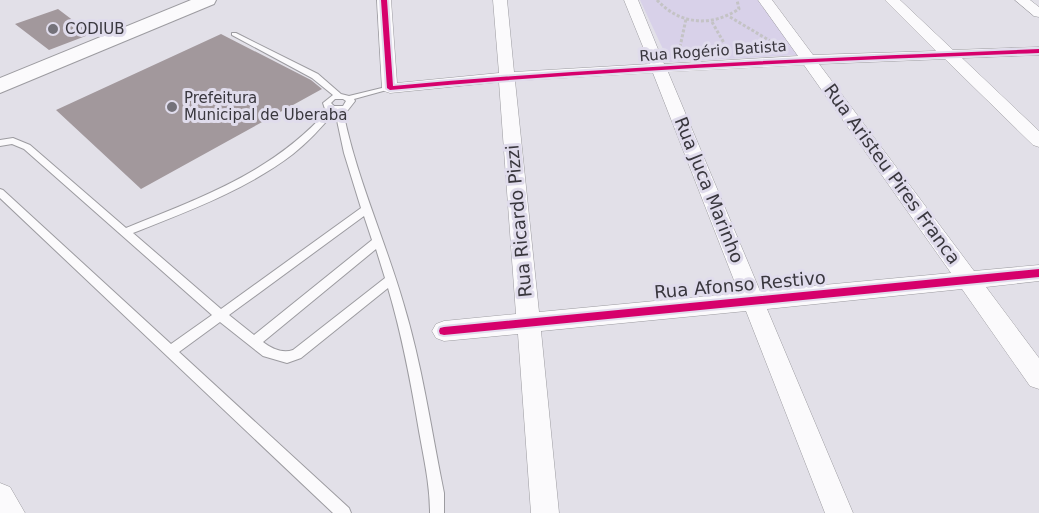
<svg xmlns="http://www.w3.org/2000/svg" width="1039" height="513" font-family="'DejaVu Sans',sans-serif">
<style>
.green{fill:#d8d1e9}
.building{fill:#a2989c}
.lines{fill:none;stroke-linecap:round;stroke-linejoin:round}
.lane-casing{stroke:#9c9ba0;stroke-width:2}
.street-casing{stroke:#9c9ba0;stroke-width:1}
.secondary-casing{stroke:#9c9ba0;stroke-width:2}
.path{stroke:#c4c3c5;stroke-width:3;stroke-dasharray:3 2;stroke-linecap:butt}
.lane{fill:#fbfafc;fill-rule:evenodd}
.street{fill:#fbfafc;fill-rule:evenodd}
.secondary{fill:#fbfafc;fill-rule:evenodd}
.cycleway-casing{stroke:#e0dcec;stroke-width:4}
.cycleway{fill:#d6006c;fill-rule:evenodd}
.poi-dot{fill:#74727a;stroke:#e0dcec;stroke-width:2}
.labels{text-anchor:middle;stroke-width:6;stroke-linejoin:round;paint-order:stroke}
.far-poi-label{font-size:15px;fill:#39373e;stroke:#e0dcec;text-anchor:start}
.far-street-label{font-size:15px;fill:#39373e;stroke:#e0dcec}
.street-label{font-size:18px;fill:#39373e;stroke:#e0dcec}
</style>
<rect width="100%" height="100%" fill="#e2e0e8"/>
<path class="green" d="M 640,0 L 758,0 L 799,55 L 669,62 Z"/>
<path class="building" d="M 58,9 L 91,34 L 49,50 L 15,24 Z
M 221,34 L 311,80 L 322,89 L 141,189 L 56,110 Z"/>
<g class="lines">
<g class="lane-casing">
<path id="lane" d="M 232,33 L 236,33 L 318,74 L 341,94 L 349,96 L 390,86 L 394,88 L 354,99 L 355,101 L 348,110 L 343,111 C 356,177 384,237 403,302 C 422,364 431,429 444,493 L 444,513 L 430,513 C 430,485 424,459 419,431 C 411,383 402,335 388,288 L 301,358 L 287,363 L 263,356 L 220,322 L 179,352 L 349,508 L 351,513 L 333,513 L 0,198 L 0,189 L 3,190 L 171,344 L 212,315 L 24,149 L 12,144 L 0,146 L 0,140 L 13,138 L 30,145 L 126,228 C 202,197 272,173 328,110 L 325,109 L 323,103 L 333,95 L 312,78 L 232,35 ZM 335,99 L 343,99 L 346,101 L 343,106 L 334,106 L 331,103 ZM 335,111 L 344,153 L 361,208 L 221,309 L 133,233 C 188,211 246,190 293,154 C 309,141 322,127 335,111 ZM 364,216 L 372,240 L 254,335 L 229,315 ZM 376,249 L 385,278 L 293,350 C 282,354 271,348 263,342 Z"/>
</g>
<g class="street-casing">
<path id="street" d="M 377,0 L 391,0 L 397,83 L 499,73 L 493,0 L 507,0 L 514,72 L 650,64 L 624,0 L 638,0 L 664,64 L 798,56 L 758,0 L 772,0 L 813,55 L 936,51 L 885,0 L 900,0 L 953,50 L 1039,47 L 1039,55 L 962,58 L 1039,131 L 1039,147 L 1033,145 L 945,59 L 819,64 L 974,271 L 1039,265 L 1039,281 L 986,287 L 1039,358 L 1039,389 L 1030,386 L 962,289 L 767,309 L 853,513 L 825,513 L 746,311 L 541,331 L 559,513 L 531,513 L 518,334 L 444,341 L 436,338 L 432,331 L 436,324 L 444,321 L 516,314 L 499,82 L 390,93 L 384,91 L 382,88 ZM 804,65 L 951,273 L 760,291 L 668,72 ZM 653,73 L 739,293 L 539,312 L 515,81 Z
M 1015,0 L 1030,0 L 1039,7 L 1039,17 L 1034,16 Z
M 0,483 L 10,487 L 25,513 L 0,513 Z"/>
</g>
<g class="secondary-casing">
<path id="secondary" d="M 191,0 L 216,0 L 214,4 L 0,93 L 0,78 Z"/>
</g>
<path class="path" d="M 657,0 C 680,25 711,27 739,9 L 737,0
M 730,17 L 777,45
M 712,22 L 724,43
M 680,47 L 686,19"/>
<use href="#lane" class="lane"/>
<use href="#street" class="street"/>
<use href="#secondary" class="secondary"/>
<g class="cycleway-casing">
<path id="cycleway" d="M 381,0 L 387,0 L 393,86 C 608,66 824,58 1039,49 L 1039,53 C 822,61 606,70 390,90 L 387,88 Z
M 1039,269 L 1039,277 L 444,335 L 440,334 L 439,331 L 440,328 L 444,327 Z"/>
</g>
<use href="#cycleway" class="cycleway"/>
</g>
<g class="poi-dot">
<circle cx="53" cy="29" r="6"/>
<circle cx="172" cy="107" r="6"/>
</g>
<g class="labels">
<g class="far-poi-label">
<text x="65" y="34">CODIUB</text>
<text x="184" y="103">Prefeitura<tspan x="184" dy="17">Municipal de Uberaba</tspan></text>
</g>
<g class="far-street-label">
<text transform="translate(713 51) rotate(-4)" y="5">Rua Rogério Batista</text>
</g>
<g class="street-label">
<text transform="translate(892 174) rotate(54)" y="6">Rua Aristeu Pires Franca</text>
<text transform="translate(709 190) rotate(68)" y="6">Rua Juca Marinho</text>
<text transform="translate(519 221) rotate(-95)" y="6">Rua Ricardo Pizzi</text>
<text transform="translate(740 285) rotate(-5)" y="6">Rua Afonso Restivo</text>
</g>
</g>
</svg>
